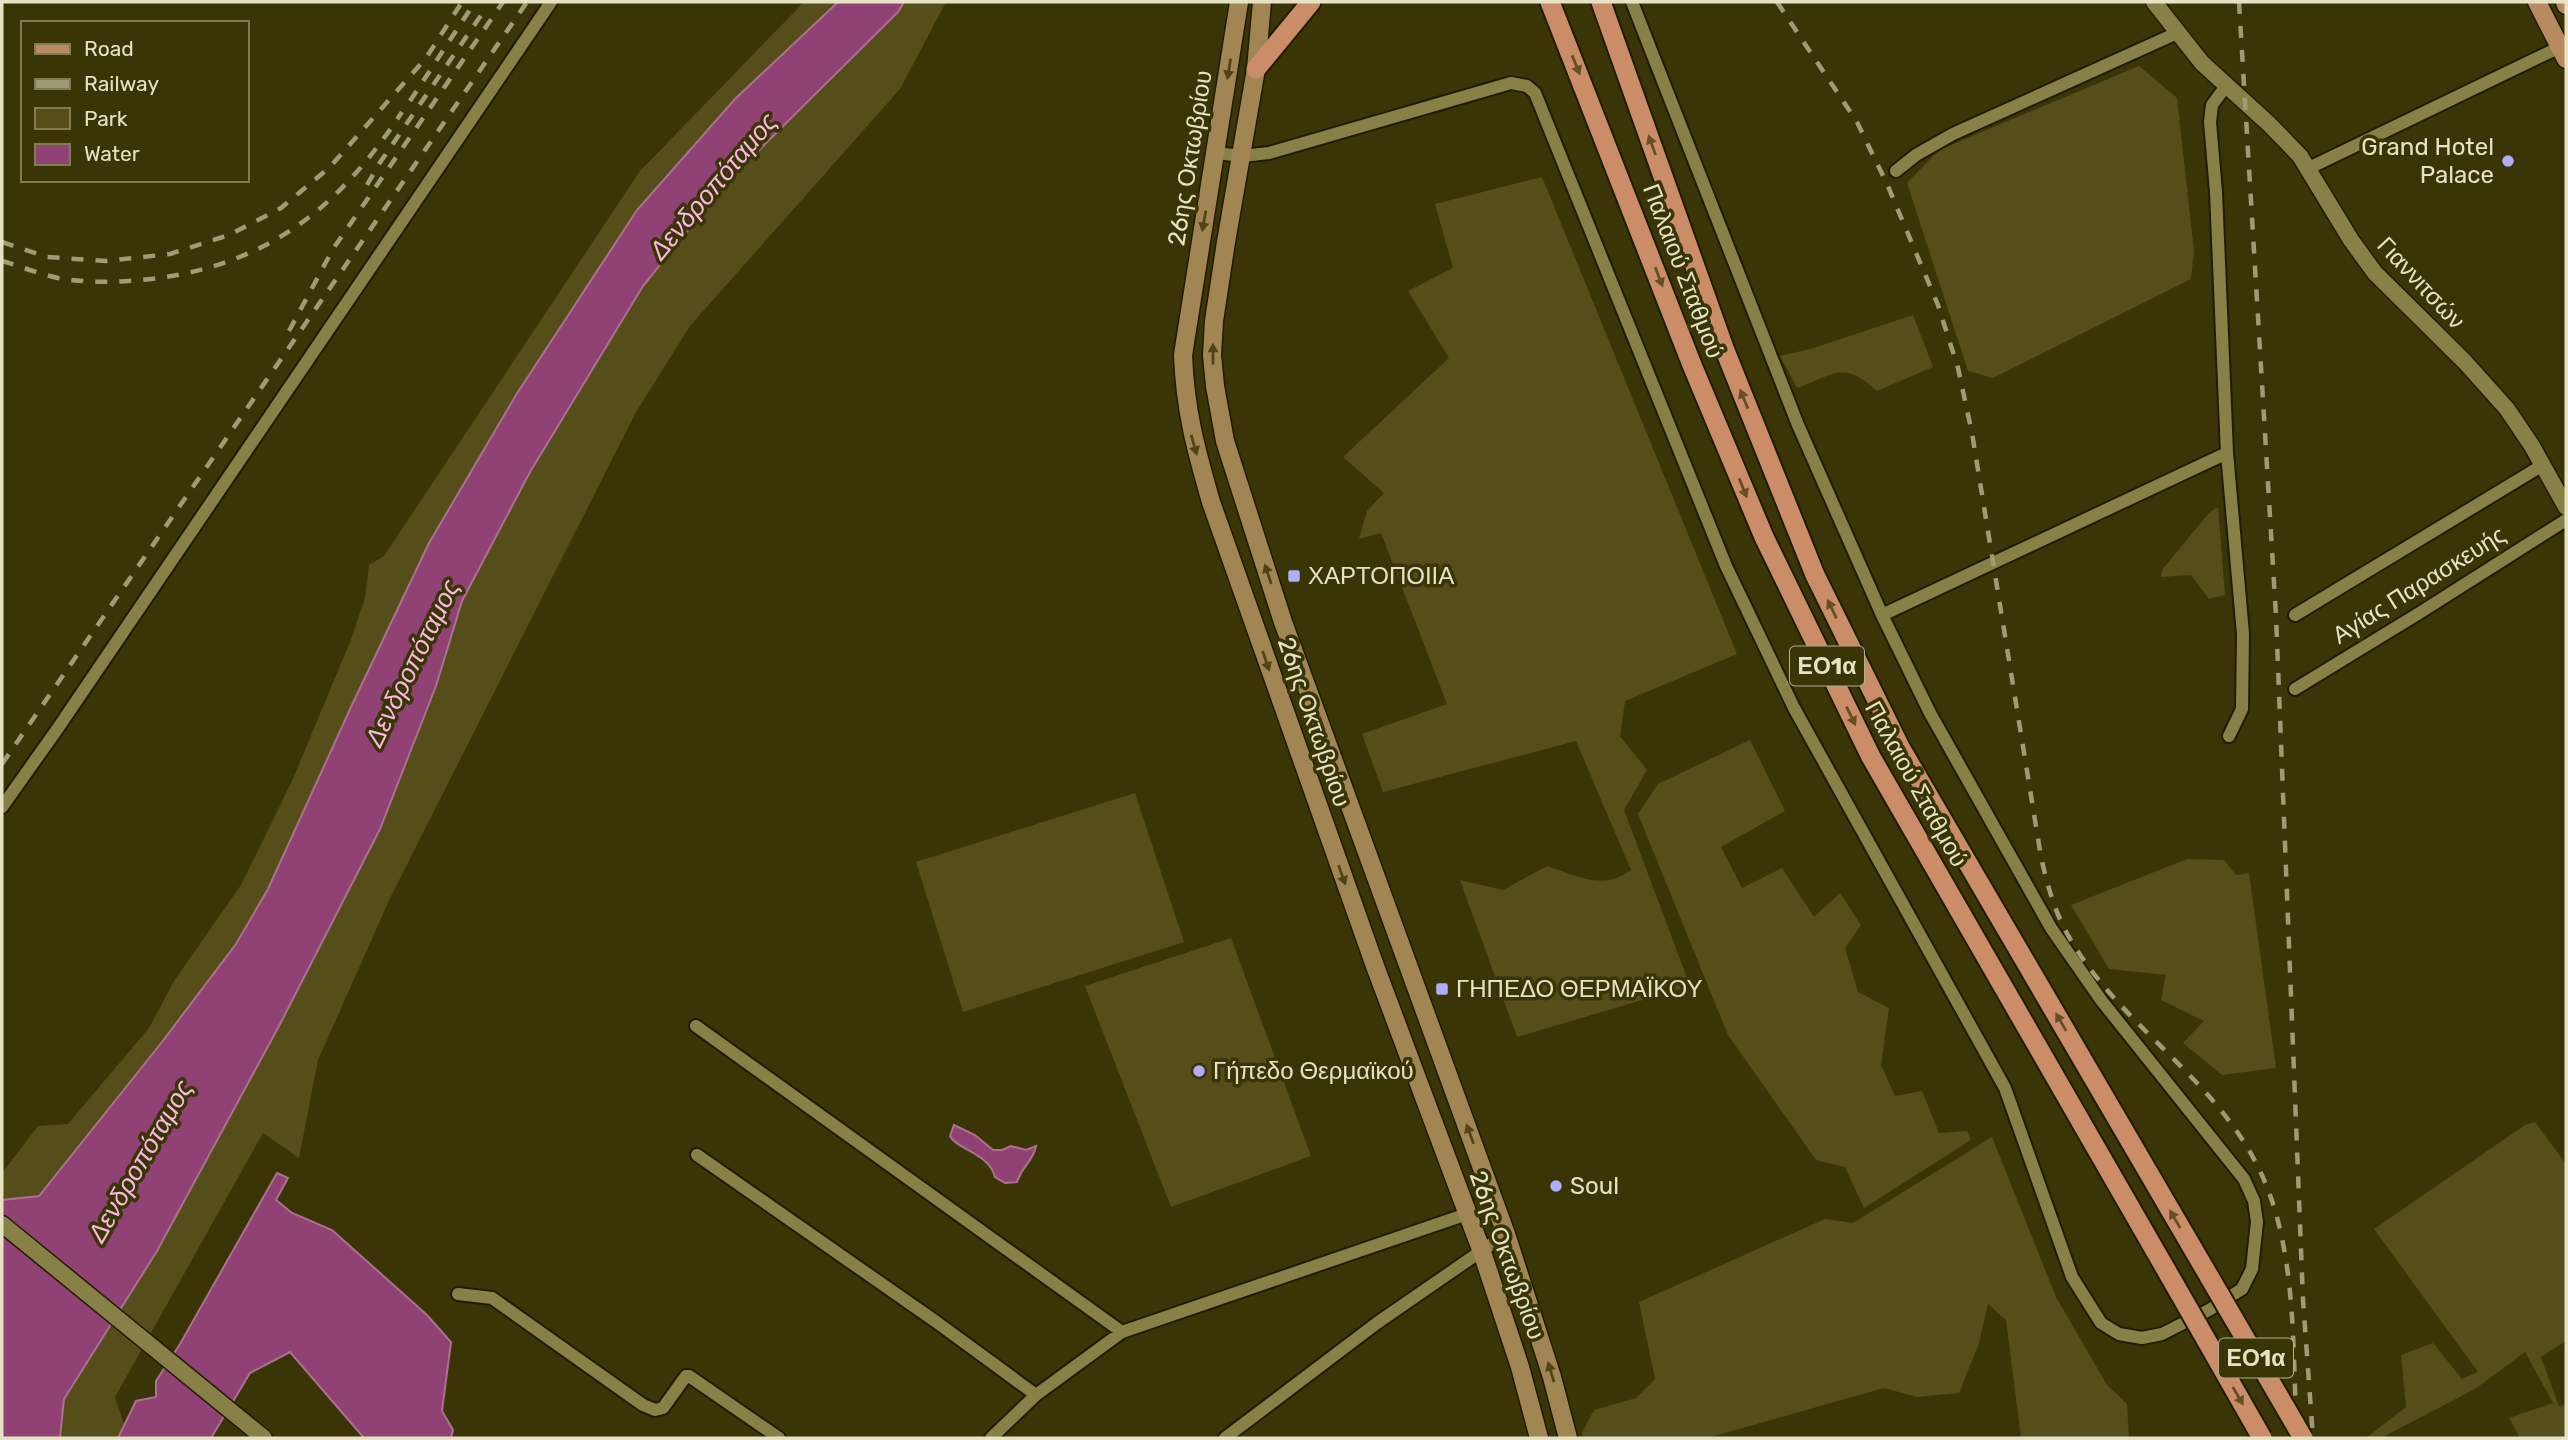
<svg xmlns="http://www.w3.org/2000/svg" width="2568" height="1440" font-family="Rubik,sans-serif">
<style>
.green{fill:#554e1b}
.water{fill:#904275;stroke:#aa728d;stroke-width:2}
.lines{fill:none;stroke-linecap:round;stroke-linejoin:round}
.minor-casing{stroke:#201c00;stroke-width:16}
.tertiary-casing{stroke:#201c00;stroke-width:19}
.secondary-casing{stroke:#201c00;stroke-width:21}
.primary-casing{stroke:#201c00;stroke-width:21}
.trunk-casing{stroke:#201c00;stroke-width:23}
.minor{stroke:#888147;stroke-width:12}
.tertiary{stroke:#888147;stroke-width:16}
.secondary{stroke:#a18654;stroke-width:18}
.primary{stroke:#b98a60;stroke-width:18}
.trunk{stroke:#ca8d68;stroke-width:19}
.rail{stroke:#9f9b76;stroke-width:4.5;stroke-dasharray:12 12;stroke-linecap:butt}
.trunk-bridge-casing{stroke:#201c00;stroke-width:23;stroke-linecap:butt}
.trunk-bridge{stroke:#ca8d68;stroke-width:19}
.oneway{fill:#654f23}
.oneway2{fill:#4f4516}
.poi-dot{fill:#adaffb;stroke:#3a3506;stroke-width:2.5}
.labels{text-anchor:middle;stroke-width:7;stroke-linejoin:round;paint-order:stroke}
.shield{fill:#3a3506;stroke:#b2af8c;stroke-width:2}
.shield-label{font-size:23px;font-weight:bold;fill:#e6e3c5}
.poi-label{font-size:24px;fill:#e6e3c5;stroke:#3a3506;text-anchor:start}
.street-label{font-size:24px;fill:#e6e3c5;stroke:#3a3506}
.water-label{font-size:26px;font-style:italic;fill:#f9b7df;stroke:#3a3506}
</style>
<rect width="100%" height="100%" fill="#3a3506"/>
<path class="green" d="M 804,2 L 946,2 L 900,89 L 690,326 L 636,412 L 391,896 L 318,1060 L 299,1158 L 263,1133 L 115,1397 L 124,1424 L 136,1401 L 199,1438 L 2,1438 L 2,1205 L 4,1202 L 2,1173 L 38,1126 L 68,1124 L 149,1028 L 174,981 L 241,885 L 292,781 L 350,642 L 365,598 L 369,565 L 384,556 L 640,171 Z
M 2139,66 L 2177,98 L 2194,251 L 2191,279 L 1993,378 L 1968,371 L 1907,183 L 1939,150 Z
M 1542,177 L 1737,654 L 1625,701 L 1620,736 L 1647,770 L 1624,810 L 1690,986 L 1517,1037 L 1460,880 L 1503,890 L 1547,866 C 1579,876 1602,891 1631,870 L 1576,741 L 1383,792 L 1362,734 L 1447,704 L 1381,533 L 1359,539 L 1367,511 L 1384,493 L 1343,457 L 1449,358 L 1408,291 L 1453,268 L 1435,204 Z
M 1913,315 L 1933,367 L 1877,391 C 1844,360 1834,374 1797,388 L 1780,356 L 1810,349 Z
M 2218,507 L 2225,595 L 2209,599 L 2191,575 L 2161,577 L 2162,570 L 2209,513 Z
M 1750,740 L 1785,811 L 1721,847 L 1742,888 L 1782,868 L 1814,917 L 1840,893 L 1861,925 L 1845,948 L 1858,992 L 1889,1008 L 1881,1065 L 1895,1096 L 1922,1091 L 1939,1133 L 1967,1131 L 1971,1140 L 1864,1208 L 1845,1167 L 1816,1160 L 1728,1035 L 1638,814 L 1658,784 Z
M 1135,793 L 1184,942 L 963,1012 L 916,862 Z
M 2187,859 L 2224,860 L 2236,875 L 2249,873 L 2276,1068 L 2222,1075 L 2183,1043 L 2204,1021 L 2161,1000 L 2166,975 L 2109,969 L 2071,905 Z
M 1231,938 L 1311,1156 L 1171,1207 L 1085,986 Z
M 2535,1122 L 2566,1164 L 2566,1341 L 2541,1357 L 2559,1406 L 2566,1405 L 2566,1438 L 2520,1438 L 2509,1418 L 2553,1403 L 2525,1352 L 2475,1389 L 2381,1438 L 2366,1438 L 2406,1407 L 2401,1355 L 2433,1343 L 2462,1379 L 2478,1372 L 2374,1229 L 2525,1125 Z
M 1992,1137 L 2056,1297 L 2107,1385 L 2127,1404 L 2129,1438 L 2021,1438 L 2006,1320 L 1988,1304 L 1979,1343 L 1959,1393 L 1917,1397 L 1884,1388 L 1707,1438 L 1583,1438 L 1582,1433 L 1594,1410 L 1636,1398 L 1655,1379 L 1639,1302 L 1825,1219 L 1853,1223 Z"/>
<path class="water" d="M 838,2 L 904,2 L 898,12 L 725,184 L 643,286 L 530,472 L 462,601 L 436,686 L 380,829 L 279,1026 L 157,1251 L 64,1399 L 60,1438 L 2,1438 L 2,1200 L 39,1196 L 162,1042 L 236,944 L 268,889 L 351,707 L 429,543 L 516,395 L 637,210 L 735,99 Z
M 954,1125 L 975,1135 L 993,1150 L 1002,1150 L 1011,1146 L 1026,1150 L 1036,1146 C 1034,1160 1022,1166 1017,1182 L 1005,1183 L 995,1177 C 989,1153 957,1150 950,1136 Z
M 277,1173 L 288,1178 L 276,1200 L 292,1213 L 332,1230 L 427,1315 L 451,1342 L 442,1411 L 453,1430 L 451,1438 L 364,1438 L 290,1352 L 250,1373 L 211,1438 L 118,1438 L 136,1401 L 156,1397 L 156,1381 L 180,1344 Z"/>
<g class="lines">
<g class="minor-casing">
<path id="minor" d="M 2226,86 L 2212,105 L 2210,122 L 2216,192 L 2227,453 L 2243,634 L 2242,709 L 2229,736
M 1216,153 L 1242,156 L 1269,153 L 1511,83 L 1527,86 L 1535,93 L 1726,566 L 1794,708 L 2005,1088 L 2072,1277 L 2101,1323 L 2119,1334 L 2142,1338 L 2162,1334 L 2209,1310 L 2242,1289 L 2252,1269 L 2257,1222 L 2254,1201 L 2244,1179 L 2101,1000 L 2051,928 L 1930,713 L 1882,615 L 1798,425 L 1632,2
M 2309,168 L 2560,47
M 1896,171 L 1916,155 L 1953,134 L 2177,33
M 1882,615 L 2227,453
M 2295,615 L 2543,465
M 2295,689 L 2421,612 L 2566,520
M 2,807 L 58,728 L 551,2
M 696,1026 L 1122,1332
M 697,1155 L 935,1321 L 1036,1395
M 458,1294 L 492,1298 L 643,1405 L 655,1410 L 663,1408 L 686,1376 L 689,1376 L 779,1438
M 991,1438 L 1036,1395 L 1122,1332 L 1467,1214
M 1225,1438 L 1377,1323 L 1506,1234"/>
</g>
<g class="tertiary-casing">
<path id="tertiary" d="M 2154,2 L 2202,63 L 2269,124 L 2300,156 L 2351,240 L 2375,273 L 2465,362 L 2507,409 L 2532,446 L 2566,507
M 2,1224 L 264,1438"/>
</g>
<g class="secondary-casing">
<path id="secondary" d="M 1239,2 L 1183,355 C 1185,410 1196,450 1211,502 L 1375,966 L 1482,1252 L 1520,1367 L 1539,1438
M 1262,2 L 1256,69 L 1226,242 L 1214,321 L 1212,355 L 1215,386 L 1225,441 L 1283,622 L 1506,1234 L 1552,1377 L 1568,1438"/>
</g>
<g class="primary-casing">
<path id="primary" d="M 2537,2 L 2566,59
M 2565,2 L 2566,5"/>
</g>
<g class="trunk-casing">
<path id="trunk" d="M 1550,2 L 1692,365 L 1764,537 L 1871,757 L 2180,1294
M 1601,2 L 1724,348 L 1815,575 L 1900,747 L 2210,1278
M 1256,69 L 1311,2"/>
</g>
<use href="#minor" class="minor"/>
<use href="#tertiary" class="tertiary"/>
<use href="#secondary" class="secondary"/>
<use href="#primary" class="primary"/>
<use href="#trunk" class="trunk"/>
<path class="rail" d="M 1777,2 L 1857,122 L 1887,184 L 1938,305 L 1958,368 L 1972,433 L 2041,857 C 2047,884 2055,913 2069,937 C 2120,1026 2216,1078 2260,1171 C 2298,1251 2292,1351 2297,1438
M 2239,2 L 2276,616 L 2303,1300 L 2313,1438
M 410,101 L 475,2
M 367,185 L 379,164 L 486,8
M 2,242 L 47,257 L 106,261 L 170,254 L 229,235 L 281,208 L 330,167 L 426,58 L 462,2
M 2,261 C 20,266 39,274 58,278 C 91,284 126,282 159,278 C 272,262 341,205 402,112
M 289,331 L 333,249 L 503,2
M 2,764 L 527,2"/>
<g class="trunk-bridge-casing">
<path id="trunk-bridge" d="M 2210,1278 L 2303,1438
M 2180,1294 L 2262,1438"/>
</g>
<use href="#trunk-bridge" class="trunk-bridge"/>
</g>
<defs><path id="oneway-solid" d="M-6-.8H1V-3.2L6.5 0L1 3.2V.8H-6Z" transform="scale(1.75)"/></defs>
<g class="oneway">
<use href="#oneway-solid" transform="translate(1576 65) rotate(68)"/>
<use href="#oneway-solid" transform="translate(1652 145) rotate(-110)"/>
<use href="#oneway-solid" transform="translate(1659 277) rotate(69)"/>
<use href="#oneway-solid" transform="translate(1744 399) rotate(-112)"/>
<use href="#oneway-solid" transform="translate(1743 488) rotate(68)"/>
<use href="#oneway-solid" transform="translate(1832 609) rotate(-116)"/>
<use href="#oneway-solid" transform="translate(1851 716) rotate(64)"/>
<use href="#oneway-solid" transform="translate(2061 1022) rotate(-120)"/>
<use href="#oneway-solid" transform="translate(2175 1219) rotate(-120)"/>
<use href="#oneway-solid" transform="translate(2238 1396) rotate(60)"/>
</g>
<g class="oneway2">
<use href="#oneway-solid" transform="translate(1229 69) rotate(99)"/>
<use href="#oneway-solid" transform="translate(1204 221) rotate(100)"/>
<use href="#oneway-solid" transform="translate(1213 354) rotate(-90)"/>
<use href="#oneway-solid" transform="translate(1194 445) rotate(74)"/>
<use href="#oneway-solid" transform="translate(1268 574) rotate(-108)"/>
<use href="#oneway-solid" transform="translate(1266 661) rotate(71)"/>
<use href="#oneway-solid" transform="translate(1342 875) rotate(70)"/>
<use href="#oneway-solid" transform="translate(1470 1134) rotate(-110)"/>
<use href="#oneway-solid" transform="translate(1551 1372) rotate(-107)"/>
</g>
<g class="poi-dot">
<circle cx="2508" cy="161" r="7"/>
<rect x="1287" y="569" width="14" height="14" rx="3.5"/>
<rect x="1435" y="982" width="14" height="14" rx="3.5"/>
<circle cx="1199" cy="1071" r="7"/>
<circle cx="1556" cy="1186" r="7"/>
</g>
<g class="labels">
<g class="shield">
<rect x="1790" y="646.5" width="74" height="39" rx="5"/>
<rect x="2219" y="1338.5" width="74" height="39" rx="5"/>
</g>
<g class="shield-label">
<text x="1827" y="674">ΕΟ1α</text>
<text x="2256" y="1366">ΕΟ1α</text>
</g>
<g class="poi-label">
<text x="2494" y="155" text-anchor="end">Grand Hotel<tspan x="2494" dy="28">Palace</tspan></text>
<text x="1308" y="584">ΧΑΡΤΟΠΟΙΙΑ</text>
<text x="1456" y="997">ΓΗΠΕΔΟ ΘΕΡΜΑΪΚΟΥ</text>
<text x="1213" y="1079">Γήπεδο Θερμαϊκού</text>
<text x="1570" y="1194">Soul</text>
</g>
<g class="street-label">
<text transform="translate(1190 158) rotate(-81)" y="8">26ης Οκτωβρίου</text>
<text transform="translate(1683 271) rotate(69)" y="8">Παλαιού Σταθμού</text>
<text transform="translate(2421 283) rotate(47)" y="8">Γιαννιτσών</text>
<text transform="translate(2419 585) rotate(-32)" y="8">Αγίας Παρασκευής</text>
<text transform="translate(1314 722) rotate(71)" y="8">26ης Οκτωβρίου</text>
<text transform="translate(1916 784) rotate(61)" y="8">Παλαιού Σταθμού</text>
<text transform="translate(1507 1255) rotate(70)" y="8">26ης Οκτωβρίου</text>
</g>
<g class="water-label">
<text transform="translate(713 186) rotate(-50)" y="9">Δενδροπόταμος</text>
<text transform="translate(412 663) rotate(-64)" y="9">Δενδροπόταμος</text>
<text transform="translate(140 1161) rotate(-60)" y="9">Δενδροπόταμος</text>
</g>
</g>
<rect width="2568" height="1440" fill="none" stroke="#e6e3c5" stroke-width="7"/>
<rect x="21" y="21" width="228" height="161" fill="#3a3506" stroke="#7f7b52" stroke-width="2"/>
<rect x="35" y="44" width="35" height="10" fill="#b98a60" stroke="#7f7b52" stroke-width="2"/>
<text x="84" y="56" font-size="21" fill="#e6e3c5">Road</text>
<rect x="35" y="79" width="35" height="10" fill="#9f9b76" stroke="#7f7b52" stroke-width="2"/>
<text x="84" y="91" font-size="21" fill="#e6e3c5">Railway</text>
<rect x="35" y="108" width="35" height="21" fill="#554e1b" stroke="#7f7b52" stroke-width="2"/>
<text x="84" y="126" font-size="21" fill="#e6e3c5">Park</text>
<rect x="35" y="144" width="35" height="21" fill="#904275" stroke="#7f7b52" stroke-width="2"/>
<text x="84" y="161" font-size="21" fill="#e6e3c5">Water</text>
</svg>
